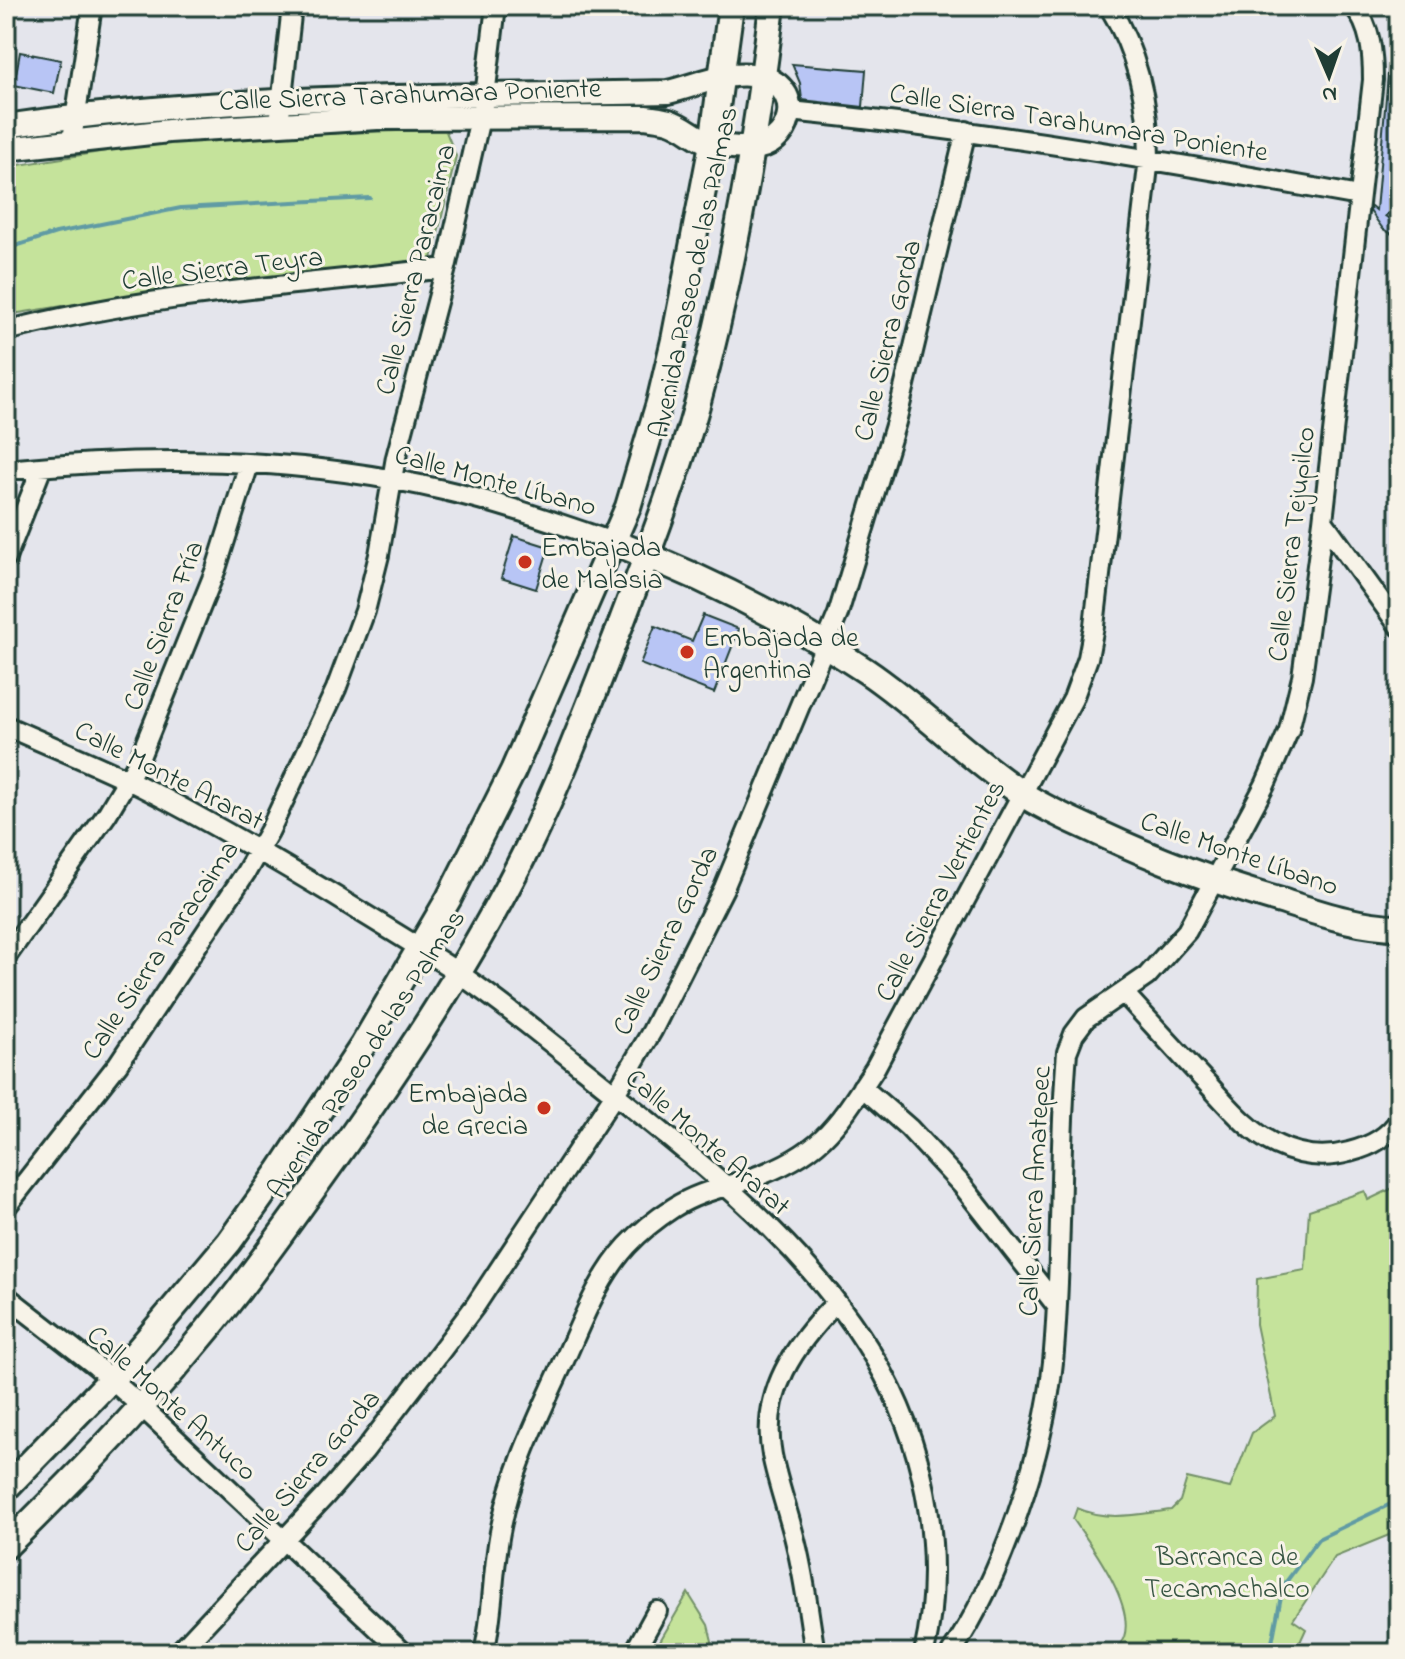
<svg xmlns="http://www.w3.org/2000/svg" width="1405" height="1659" font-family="'Indie Flower',sans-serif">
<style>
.green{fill:#c5e39b;stroke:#729068;stroke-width:2}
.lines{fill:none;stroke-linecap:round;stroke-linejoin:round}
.stream{stroke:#619ba4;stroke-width:4}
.building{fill:#b8c5f5;stroke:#1f3d34;stroke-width:2}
.minor-casing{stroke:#1f3d34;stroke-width:24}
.tertiary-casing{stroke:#1f3d34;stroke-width:28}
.secondary-casing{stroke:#1f3d34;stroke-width:30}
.minor{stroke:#f7f3e8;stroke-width:18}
.tertiary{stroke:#f7f3e8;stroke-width:22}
.secondary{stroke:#f7f3e8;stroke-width:24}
.poi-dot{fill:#c8321e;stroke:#f7f3e8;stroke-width:3}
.labels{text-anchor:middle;stroke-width:6;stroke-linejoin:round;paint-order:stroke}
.street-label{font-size:28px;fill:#1f3d34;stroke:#f7f3e8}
.poi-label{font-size:28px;fill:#1f3d34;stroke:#f7f3e8;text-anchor:start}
.park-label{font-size:28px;fill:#385643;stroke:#f7f3e8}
</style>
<rect width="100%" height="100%" fill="#e4e5ec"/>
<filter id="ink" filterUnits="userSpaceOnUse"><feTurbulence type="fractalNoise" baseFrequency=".0125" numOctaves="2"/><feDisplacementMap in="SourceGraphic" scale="16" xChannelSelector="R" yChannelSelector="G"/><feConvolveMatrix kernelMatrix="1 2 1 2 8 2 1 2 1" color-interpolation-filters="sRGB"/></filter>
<g filter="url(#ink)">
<path class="green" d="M 445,129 L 456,156 L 431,263 L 182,287 L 6,315 L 6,167 L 175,140 Z
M 1399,1185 L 1399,1531 L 1335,1557 L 1293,1620 L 1306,1629 L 1295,1653 L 1114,1653 C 1117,1648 1122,1642 1124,1637 C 1135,1604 1091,1545 1073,1519 L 1077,1508 C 1107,1522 1139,1514 1171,1510 L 1180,1501 L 1187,1478 L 1230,1488 L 1252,1433 L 1275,1416 L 1256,1324 L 1257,1279 L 1305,1270 L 1309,1210 L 1365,1191 L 1368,1200 Z
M 688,1593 L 708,1625 L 715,1653 L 653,1653 Z"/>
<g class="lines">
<path class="stream" d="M 6,249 L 56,233 L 181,208 L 370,198
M 1270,1653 L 1283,1586 L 1318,1539 L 1399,1500"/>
</g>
<path class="building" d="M 20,52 L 61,60 L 54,93 L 14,85 Z
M 1390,52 L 1399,52 L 1399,206 L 1385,216 L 1399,225 L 1399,238 L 1383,229 L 1370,211 L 1371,206 L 1376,210 Z
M 792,64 L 866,70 L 863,107 L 802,100 L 800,83 Z
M 514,536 L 549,547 L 536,589 L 501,578 Z
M 703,615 L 739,629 L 714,693 L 640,664 L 655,626 L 692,641 Z"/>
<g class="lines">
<g class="minor-casing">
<path id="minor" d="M 790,111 C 981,130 1170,162 1359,196
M 279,124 L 292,6
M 72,140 L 92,6
M 6,331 C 149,294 299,285 446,268
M 6,470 C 150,455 302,457 443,490 C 501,503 557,523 613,542
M 1323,521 L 1399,626
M 6,558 L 42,467
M 6,726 C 46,744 88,761 128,780 C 199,815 267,855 335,896 C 375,921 415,944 454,970 C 514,1011 573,1061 631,1107 C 726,1183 826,1266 884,1375 C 928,1458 945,1560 924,1653
M 6,957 L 107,814 L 138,762 L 216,569 L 249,464
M 1124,993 C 1150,1022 1177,1051 1203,1079 C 1225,1102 1248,1132 1277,1145 C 1300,1156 1324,1159 1349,1152 C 1369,1147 1388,1138 1399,1120
M 862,1087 L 909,1128 L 962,1185 L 1056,1305
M 6,1207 L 118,1064 L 246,872 L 270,830 L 336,689 L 365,611 L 379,555 L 396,457 L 446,268 L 485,96 L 496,6
M 6,1296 L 96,1366 L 142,1407 L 404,1653
M 178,1653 L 324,1497 L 365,1450 L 441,1351 L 475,1306 L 615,1094 L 652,1031 L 724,888 L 838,614 L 896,422 L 966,131
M 484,1653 C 494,1612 492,1569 501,1527 C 512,1470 539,1416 563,1363 C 581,1324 597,1279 627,1246 C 640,1232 656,1219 673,1208 C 698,1192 725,1187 752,1178 C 821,1154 837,1126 875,1068 L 1073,699 L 1088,658 L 1094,626 L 1149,158 C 1149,104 1137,52 1109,6
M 634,1653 L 657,1611
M 815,1653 C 809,1617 805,1580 796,1544 C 789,1514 778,1485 772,1455 C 760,1393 795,1344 836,1303
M 951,1653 C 1002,1577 1044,1453 1053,1362 C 1063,1259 1058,1155 1067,1052 L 1074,1034 L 1086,1018 L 1147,976 L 1187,931 L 1265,785 L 1289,730 L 1302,677 L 1323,521 L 1373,80 C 1373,53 1371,28 1354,6"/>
</g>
<g class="tertiary-casing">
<path id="tertiary" d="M 6,126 C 225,93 447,97 668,92 C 699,85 733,67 765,78 C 806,92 791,148 750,148 C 739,148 724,147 713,144 C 698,140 685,126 669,121 C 661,119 653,118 645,117 L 377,118 L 169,131 L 6,149"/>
</g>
<g class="secondary-casing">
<path id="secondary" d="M 613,542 C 702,576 786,618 866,671 C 921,708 968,758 1024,795 C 1047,810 1074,821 1099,833 C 1159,861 1218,883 1281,901 C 1319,913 1359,927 1399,927
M 6,1488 L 127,1363 L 229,1242 L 279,1172 L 363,1045 L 449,898 L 513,771 L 628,507 L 659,403 L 674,340 L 712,144 L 731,6
M 6,1546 C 71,1482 135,1417 193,1347 C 248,1282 297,1212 347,1142 C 412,1049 476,952 527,849 C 563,775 592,698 622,621 C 649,550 677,478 697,405 C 733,274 756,140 772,6"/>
</g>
<use href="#minor" class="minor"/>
<use href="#tertiary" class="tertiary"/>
<use href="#secondary" class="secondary"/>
</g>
</g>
<g class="poi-dot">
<circle cx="525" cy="562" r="8"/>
<circle cx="687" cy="652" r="8"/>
<circle cx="544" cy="1108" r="8"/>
</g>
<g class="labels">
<g class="street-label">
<text transform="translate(410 93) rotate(-2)" y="10">Calle Sierra Tarahumara Poniente</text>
<text transform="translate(1079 121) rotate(9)" y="10">Calle Sierra Tarahumara Poniente</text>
<text transform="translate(222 267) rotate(-7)" y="10">Calle Sierra Teyra</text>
<text transform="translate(414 269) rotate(-76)" y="10">Calle Sierra Paracaima</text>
<text transform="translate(692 272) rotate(-78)" y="10">Avenida Paseo de las Palmas</text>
<text transform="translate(886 340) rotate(-76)" y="10">Calle Sierra Gorda</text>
<text transform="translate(496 479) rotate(15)" y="10">Calle Monte Líbano</text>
<text transform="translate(1290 544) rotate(-83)" y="10">Calle Sierra Tejupilco</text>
<text transform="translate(162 625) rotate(-69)" y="10">Calle Sierra Fría</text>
<text transform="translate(170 774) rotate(27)" y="10">Calle Monte Ararat</text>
<text transform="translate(1240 852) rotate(19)" y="10">Calle Monte Líbano</text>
<text transform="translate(939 890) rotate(-62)" y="10">Calle Sierra Vertientes</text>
<text transform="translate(664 940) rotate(-64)" y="10">Calle Sierra Gorda</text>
<text transform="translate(159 949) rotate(-56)" y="10">Calle Sierra Paracaima</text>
<text transform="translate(365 1053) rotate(-57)" y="10">Avenida Paseo de las Palmas</text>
<text transform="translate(709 1141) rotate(41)" y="10">Calle Monte Ararat</text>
<text transform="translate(1033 1191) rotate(-87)" y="10">Calle Sierra Amatepec</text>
<text transform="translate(173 1402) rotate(42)" y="10">Calle Monte Antuco</text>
<text transform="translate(306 1470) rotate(-49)" y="10">Calle Sierra Gorda</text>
</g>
<g class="poi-label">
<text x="541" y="556">Embajada<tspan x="541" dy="32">de Malasia</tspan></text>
<text x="703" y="646">Embajada de<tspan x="703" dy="32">Argentina</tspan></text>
<text x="528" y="1102" text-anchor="end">Embajada<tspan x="528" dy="32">de Grecia</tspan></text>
</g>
<g class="park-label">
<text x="1227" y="1565">Barranca de<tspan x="1227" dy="32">Tecamachalco</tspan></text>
</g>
</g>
<rect width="1405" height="1659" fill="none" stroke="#f7f3e8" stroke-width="32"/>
<rect x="16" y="16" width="1373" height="1627" fill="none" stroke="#1f3d34" stroke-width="3" filter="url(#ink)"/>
<g transform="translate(1329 76) rotate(178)" stroke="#f7f3e8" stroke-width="6" paint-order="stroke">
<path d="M0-6L14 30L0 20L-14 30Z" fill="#1f3d34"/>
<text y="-12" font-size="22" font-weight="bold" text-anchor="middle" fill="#1f3d34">N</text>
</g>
</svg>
